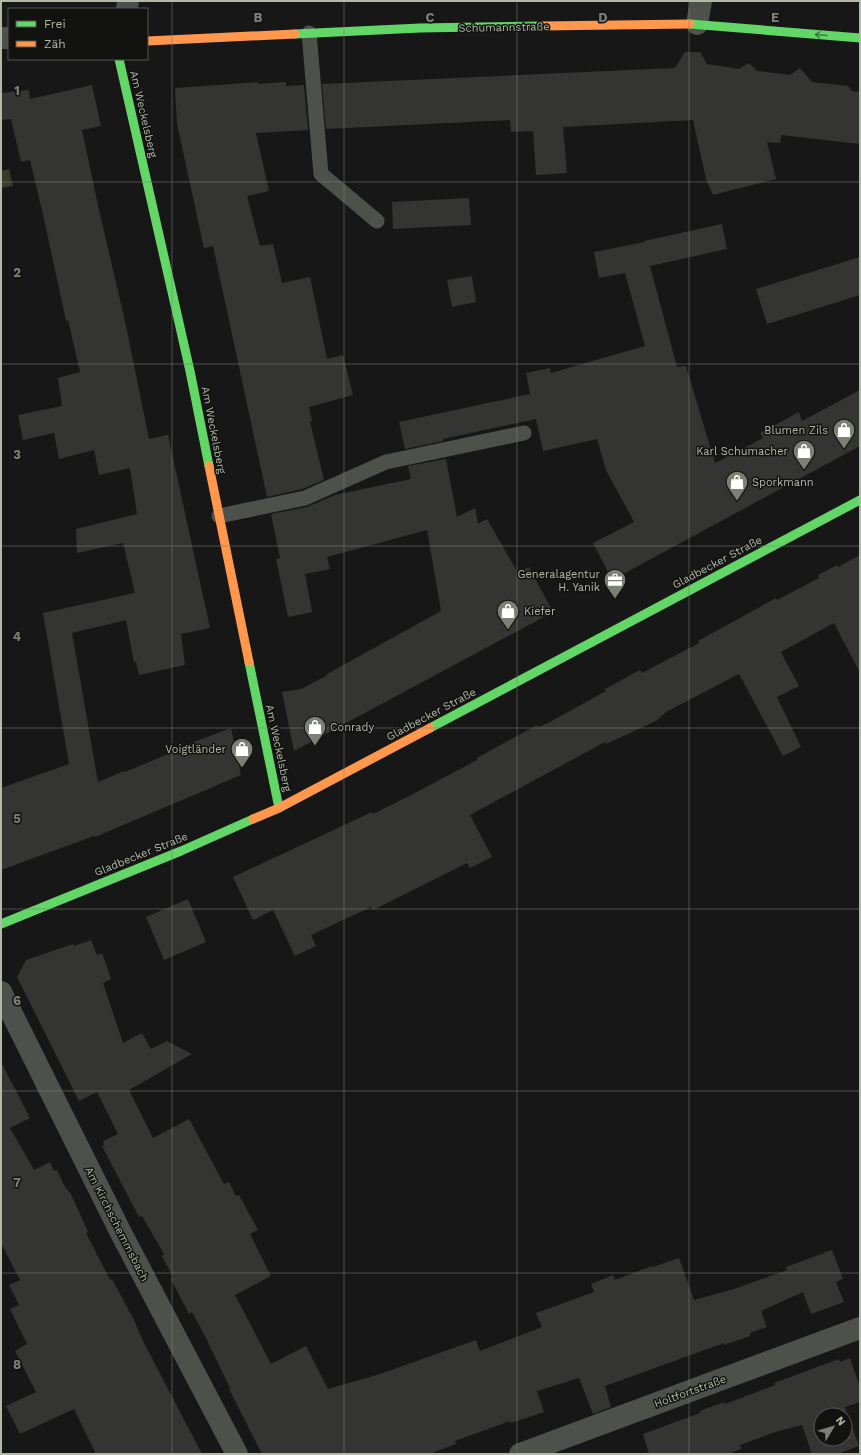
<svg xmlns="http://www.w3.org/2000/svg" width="861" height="1455" font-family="'Work Sans',sans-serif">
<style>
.water{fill:#393a29}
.building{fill:#343533;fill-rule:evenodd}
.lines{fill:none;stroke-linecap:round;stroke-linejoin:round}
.lane{stroke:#4e504b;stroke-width:15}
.street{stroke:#4e504b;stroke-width:22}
.fast{stroke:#63d668;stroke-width:9}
.slow{stroke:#ff974d;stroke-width:9}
.oneway{stroke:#3f7e41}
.grid{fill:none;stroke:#7c8075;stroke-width:1;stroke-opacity:0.55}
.labels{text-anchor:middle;stroke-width:3;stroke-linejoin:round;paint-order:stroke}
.street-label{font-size:11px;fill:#b3b9a7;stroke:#121311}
.poi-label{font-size:11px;fill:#b3b9a7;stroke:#121311;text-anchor:end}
.grid-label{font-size:13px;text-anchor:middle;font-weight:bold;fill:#7c8075;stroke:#121311;stroke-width:3;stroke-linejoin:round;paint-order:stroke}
</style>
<rect width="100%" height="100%" fill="#171717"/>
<path class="water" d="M 9,169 L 13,186 L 1,188 L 1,171 Z"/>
<path class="building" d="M 685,52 L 700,52 L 707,64 L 739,69 L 749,63 L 757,71 L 790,75 L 800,68 L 812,82 L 848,86 L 852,91 L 860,92 L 860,144 L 781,135 L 780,143 L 767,142 L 776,179 L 713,195 L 706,179 L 693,120 L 563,127 L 567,173 L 536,175 L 533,131 L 511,132 L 510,120 L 326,129 L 322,84 L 675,68 Z
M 258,82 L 258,84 L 286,82 L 286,86 L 304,85 L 308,130 L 256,133 L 269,191 L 247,196 L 260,246 L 273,244 L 282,283 L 310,277 L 327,359 L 343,355 L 353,395 L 309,407 L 312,421 L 310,422 L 324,480 L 302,489 L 267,497 L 213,246 L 204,248 L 177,124 L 175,88 Z
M 92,85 L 101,126 L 82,130 L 99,210 L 125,321 L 149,439 L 168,435 L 210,628 L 181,634 L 185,665 L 139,675 L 136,662 L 134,662 L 126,620 L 72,633 L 98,782 L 124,771 L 125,772 L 173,752 L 173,750 L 231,728 L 241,775 L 95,837 L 94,836 L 1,870 L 1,788 L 69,764 L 43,613 L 135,593 L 123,543 L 77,553 L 76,529 L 137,514 L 130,468 L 99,475 L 94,450 L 59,459 L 54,433 L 23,440 L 18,415 L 62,406 L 58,378 L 80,372 L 68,320 L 66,321 L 44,219 L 30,160 L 21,162 L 11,119 L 1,120 L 1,93 L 29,90 L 30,99 Z
M 469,198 L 471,225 L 393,229 L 392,202 Z
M 722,224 L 727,249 L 650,266 L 677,367 L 686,366 L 715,463 L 763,438 L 760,433 L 799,412 L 802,421 L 860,390 L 860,446 L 612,580 L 593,543 L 634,522 L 606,470 L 597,439 L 543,451 L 536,419 L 443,439 L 443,441 L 405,449 L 399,422 L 530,394 L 526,373 L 550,368 L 551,373 L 645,346 L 625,273 L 599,278 L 594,252 L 645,242 L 644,241 Z
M 860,257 L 860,295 L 767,324 L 756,289 Z
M 472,276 L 476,302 L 452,307 L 447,280 Z
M 446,459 L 457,517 L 475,508 L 478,524 L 487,519 L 518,573 L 529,567 L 553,612 L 294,751 L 282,692 L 301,689 L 326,676 L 327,674 L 441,611 L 427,530 L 327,557 L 330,569 L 305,574 L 312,612 L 288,617 L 276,559 L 280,558 L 271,514 L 307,507 L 335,495 L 411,479 L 408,466 Z
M 860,555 L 860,673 L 834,623 L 781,652 L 799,686 L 777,697 L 801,747 L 783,756 L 739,674 L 666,712 L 656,721 L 606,744 L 605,742 L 470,815 L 492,857 L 470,868 L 467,863 L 373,910 L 371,907 L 311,935 L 316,946 L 295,956 L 273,910 L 253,920 L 233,877 L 372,812 L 373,814 L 413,794 L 477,760 L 477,758 L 537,725 L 538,727 L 548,723 L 606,691 L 605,689 L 640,670 L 642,673 L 699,643 L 698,641 L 758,608 L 776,598 L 777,600 L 819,578 L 818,575 L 837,565 L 838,567 Z
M 188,899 L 206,942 L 164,960 L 146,917 Z
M 91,940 L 97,955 L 102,953 L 111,979 L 103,983 L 123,1043 L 142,1033 L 151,1049 L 167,1041 L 192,1054 L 129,1090 L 153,1138 L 189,1119 L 224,1184 L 229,1182 L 236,1196 L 239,1195 L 258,1230 L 250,1234 L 271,1276 L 235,1295 L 271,1364 L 306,1346 L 328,1389 L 380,1374 L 476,1340 L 480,1351 L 542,1327 L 536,1313 L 594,1292 L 591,1284 L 613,1275 L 615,1280 L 652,1266 L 653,1267 L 679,1258 L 694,1300 L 731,1290 L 787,1270 L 786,1267 L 832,1250 L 843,1279 L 836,1282 L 844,1302 L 811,1314 L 803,1292 L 761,1311 L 767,1327 L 750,1333 L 750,1336 L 724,1345 L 724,1343 L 605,1386 L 611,1407 L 593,1414 L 579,1378 L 537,1391 L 544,1412 L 511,1423 L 510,1421 L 455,1441 L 456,1444 L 429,1454 L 262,1454 L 229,1389 L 230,1388 L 204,1334 L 192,1312 L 189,1314 L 171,1279 L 173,1277 L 162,1256 L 164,1254 L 142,1216 L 139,1217 L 102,1146 L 104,1145 L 103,1141 L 118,1134 L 97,1092 L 79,1101 L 17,977 L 26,960 L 73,944 L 74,946 Z
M 1,1062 L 30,1118 L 10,1128 L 34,1170 L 50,1162 L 54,1171 L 57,1170 L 65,1187 L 71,1194 L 88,1232 L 86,1233 L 110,1280 L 112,1279 L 133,1318 L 143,1341 L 202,1454 L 96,1454 L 74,1409 L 20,1434 L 6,1406 L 36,1392 L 15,1351 L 27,1344 L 10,1309 L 19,1305 L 9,1285 L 20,1280 L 1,1243 Z
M 850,1358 L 860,1387 L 860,1402 L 845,1407 L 859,1446 L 837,1454 L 812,1454 L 802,1425 L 778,1431 L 740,1445 L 741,1449 L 728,1454 L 649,1454 L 643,1434 L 700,1413 L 700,1411 L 724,1402 L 725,1404 L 775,1385 L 774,1383 L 839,1359 L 840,1362 ZM 821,1415 L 845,1415 L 845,1439 L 821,1439 Z"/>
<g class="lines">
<path class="lane" d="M 309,33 L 321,174 L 377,221
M 219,516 L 305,498 L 386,462 L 524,433"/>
<path class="street" d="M 127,9 L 128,1
M 697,24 L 701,1
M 1,38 L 9,38
M 1,992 L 121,1233 L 237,1454
M 520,1454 L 860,1328"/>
<path class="fast" d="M 690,24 L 860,38
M 295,34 L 420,28 L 542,26
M 119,59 L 190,371 L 209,466
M 249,662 L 279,808
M 430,728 L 860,500
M 1,924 L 181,851 L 253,819"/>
<path class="slow" d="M 542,26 L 690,24
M 147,41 L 295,34
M 209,466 L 249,662
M 253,819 L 279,808 L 430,728"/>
</g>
<defs><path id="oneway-shaft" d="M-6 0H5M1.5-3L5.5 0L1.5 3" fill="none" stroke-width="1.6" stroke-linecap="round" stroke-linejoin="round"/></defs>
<use class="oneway" href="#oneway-shaft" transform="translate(821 35) rotate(-175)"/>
<path class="grid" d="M 172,1 L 172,1454M 344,1 L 344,1454M 517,1 L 517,1454M 689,1 L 689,1454M 1,182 L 860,182M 1,364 L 860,364M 1,546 L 860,546M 1,728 L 860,728M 1,909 L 860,909M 1,1091 L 860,1091M 1,1273 L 860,1273"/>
<defs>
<g id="shop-pin" transform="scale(1.15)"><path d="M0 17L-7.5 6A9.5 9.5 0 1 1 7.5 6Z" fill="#7c8075" stroke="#121311"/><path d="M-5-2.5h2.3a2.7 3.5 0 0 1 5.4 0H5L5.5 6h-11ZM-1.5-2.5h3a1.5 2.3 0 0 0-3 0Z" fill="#fff"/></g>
<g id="office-pin" transform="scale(1.15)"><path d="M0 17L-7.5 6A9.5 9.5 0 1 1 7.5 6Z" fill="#7c8075" stroke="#121311"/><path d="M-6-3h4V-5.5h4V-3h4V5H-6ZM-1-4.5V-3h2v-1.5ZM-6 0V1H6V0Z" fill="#fff"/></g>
</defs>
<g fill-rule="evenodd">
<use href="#shop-pin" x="844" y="430"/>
<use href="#shop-pin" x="804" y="451"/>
<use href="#shop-pin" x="737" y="482"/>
<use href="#office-pin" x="615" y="580"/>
<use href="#shop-pin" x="508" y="611"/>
<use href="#shop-pin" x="315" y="727"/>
<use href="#shop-pin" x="242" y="749"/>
</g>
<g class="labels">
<g class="street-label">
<text transform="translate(504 27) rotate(-1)" y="4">Schumannstraße</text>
<text transform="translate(144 114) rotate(77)" y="4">Am Weckelsberg</text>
<text transform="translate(214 430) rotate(79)" y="4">Am Weckelsberg</text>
<text transform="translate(717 562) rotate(-28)" y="4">Gladbecker Straße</text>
<text transform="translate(431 714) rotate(-28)" y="4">Gladbecker Straße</text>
<text transform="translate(279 748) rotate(78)" y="4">Am Weckelsberg</text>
<text transform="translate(141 854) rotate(-22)" y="4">Gladbecker Straße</text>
<text transform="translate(117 1224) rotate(63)" y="4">Am Kirchschemmsbach</text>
<text transform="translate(690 1391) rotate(-20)" y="4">Holtfortstraße</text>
</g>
<g class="poi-label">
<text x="828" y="434">Blumen Zils</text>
<text x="788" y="455">Karl Schumacher</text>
<text x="752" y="486" text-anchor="start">Sporkmann</text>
<text x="600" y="578">Generalagentur<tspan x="600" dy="13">H. Yanik</tspan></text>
<text x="524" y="615" text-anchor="start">Kiefer</text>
<text x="330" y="731" text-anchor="start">Conrady</text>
<text x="226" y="753">Voigtländer</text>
</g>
</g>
<g class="grid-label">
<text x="258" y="22">B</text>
<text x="430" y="22">C</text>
<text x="603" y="22">D</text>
<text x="775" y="22">E</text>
<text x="17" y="95">1</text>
<text x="17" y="277">2</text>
<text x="17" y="459">3</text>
<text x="17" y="641">4</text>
<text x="17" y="823">5</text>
<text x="17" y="1005">6</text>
<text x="17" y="1187">7</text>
<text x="17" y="1369">8</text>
</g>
<rect width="861" height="1455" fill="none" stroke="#b3b9a7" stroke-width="4"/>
<rect x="8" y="8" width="140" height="52" fill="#121311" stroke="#52554d"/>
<rect x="16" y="21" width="20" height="6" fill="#63d668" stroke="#52554d"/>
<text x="44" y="28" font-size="12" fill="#b3b9a7">Frei</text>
<rect x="16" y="41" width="20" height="6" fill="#ff974d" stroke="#52554d"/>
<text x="44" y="48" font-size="12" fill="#b3b9a7">Zäh</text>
<g transform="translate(833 1427) rotate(52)"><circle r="19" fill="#121311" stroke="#52554d"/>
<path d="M0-3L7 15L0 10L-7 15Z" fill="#7c8075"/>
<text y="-6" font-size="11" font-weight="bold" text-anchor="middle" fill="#b3b9a7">N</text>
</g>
</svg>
